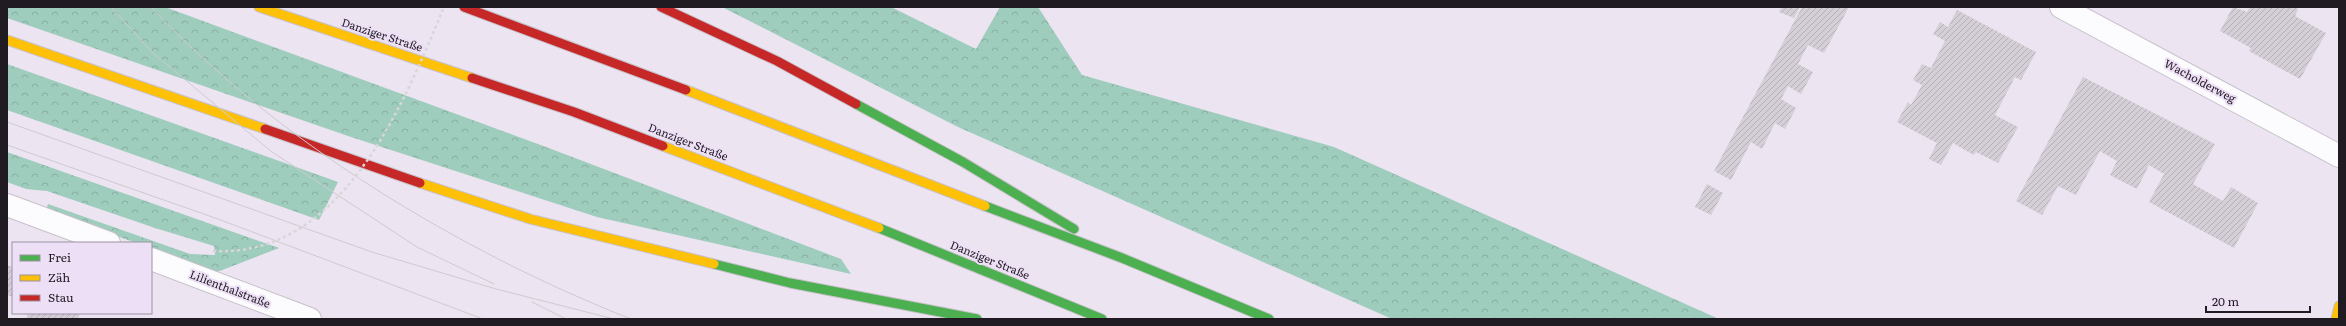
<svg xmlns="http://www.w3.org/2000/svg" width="2346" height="326" font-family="Literata,serif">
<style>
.forest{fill:url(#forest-crowns)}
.building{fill:url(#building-hatch)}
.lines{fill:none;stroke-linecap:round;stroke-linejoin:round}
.street-casing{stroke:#c7c1cb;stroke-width:24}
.fast-casing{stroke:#c7c1cb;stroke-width:11}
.slow-casing{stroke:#c7c1cb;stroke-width:11}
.jam-casing{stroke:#c7c1cb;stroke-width:11}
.street{stroke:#fcfbfd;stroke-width:22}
.fast{stroke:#4caf50;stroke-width:9}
.slow{stroke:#ffc107;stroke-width:9}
.jam{stroke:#c62828;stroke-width:9}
.tram{stroke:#cdcbcf;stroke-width:1}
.path-bridge{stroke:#d8d6d9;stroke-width:2.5;stroke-dasharray:3 3;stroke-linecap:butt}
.labels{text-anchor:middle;stroke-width:4;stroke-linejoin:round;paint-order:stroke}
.street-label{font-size:11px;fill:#201b23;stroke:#eddff6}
</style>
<defs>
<pattern id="forest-crowns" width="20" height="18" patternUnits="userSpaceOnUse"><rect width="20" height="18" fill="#9eccbd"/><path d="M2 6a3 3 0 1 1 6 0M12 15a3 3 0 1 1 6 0" fill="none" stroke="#88afa2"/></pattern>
<pattern id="building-hatch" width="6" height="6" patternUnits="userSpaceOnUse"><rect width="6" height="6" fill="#d4ced7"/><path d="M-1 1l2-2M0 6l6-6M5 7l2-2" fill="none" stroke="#b6b0b8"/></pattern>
</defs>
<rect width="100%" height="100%" fill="#ece4f1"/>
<path class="forest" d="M 7,7 L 165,7 L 546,147 L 841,259 L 851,274 L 597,217 L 351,137 L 7,18 Z
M 722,7 L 891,7 L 976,49 L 1000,7 L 1038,7 L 1082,75 L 1334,147 L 1719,319 L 1392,319 L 958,127 Z
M 7,64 L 338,182 L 319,220 L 7,110 Z
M 7,152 L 279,248 L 217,272 L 151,248 L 151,243 L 136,243 L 46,210 L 48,204 L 190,254 L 215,255 L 214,246 L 155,228 L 47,191 L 26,189 L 7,182 Z"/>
<path class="building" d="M 1782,7 L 1800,7 L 1794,18 L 1779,12 Z
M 1802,7 L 1849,7 L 1824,53 L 1808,45 L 1798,64 L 1813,72 L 1801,94 L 1788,86 L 1781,99 L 1796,108 L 1785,129 L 1775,123 L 1762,149 L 1751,142 L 1731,180 L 1714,171 Z
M 2233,7 L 2247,12 L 2250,7 L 2295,7 L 2298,9 L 2295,16 L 2326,33 L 2300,79 L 2249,51 L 2251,48 L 2220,31 Z
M 1957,10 L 2036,52 L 2021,80 L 2015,77 L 1995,115 L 2018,127 L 1998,163 L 1976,152 L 1974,155 L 1953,143 L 1941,165 L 1929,159 L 1937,143 L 1897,122 L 1908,102 L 1911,105 L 1922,85 L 1913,80 L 1922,64 L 1931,68 L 1945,41 L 1933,34 L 1940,22 L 1948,27 Z
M 2083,77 L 2215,144 L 2193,184 L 2223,201 L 2231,187 L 2258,203 L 2234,248 L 2149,202 L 2164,174 L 2149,165 L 2137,189 L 2110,175 L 2117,161 L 2100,151 L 2076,195 L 2058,186 L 2042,215 L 2016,201 Z
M 1707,184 L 1723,193 L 1711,215 L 1695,207 Z
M 7,265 L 13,267 L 13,297 L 7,295 Z
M 28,313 L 80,313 L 78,319 L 26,319 Z"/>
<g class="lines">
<g class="street-casing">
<path id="street" d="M 2061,7 L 2339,156
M 7,205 L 109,243
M 151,259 L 310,319"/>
</g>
<g class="fast-casing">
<path id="fast" d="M 856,104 L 963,162 L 1074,229
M 985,206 L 1122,258 L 1269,319
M 879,228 L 1102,319
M 714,264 L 790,283 L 977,319"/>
</g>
<g class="slow-casing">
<path id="slow" d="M 259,7 L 472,78
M 7,40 L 265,129
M 686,90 L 985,206
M 663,146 L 879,228
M 420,183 L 530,219 L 714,264
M 2336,319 L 2339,306"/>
</g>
<g class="jam-casing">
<path id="jam" d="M 464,7 L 686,90
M 661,7 L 777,61 L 856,104
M 472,78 L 574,112 L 663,146
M 265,129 L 420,183"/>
</g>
<use href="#street" class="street"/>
<use href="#fast" class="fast"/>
<use href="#slow" class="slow"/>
<use href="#jam" class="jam"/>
<path class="tram" d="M 111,7 L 153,53 L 272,152 L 417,247 L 494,284
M 151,7 C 276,141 461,252 631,319
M 7,122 L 372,252 L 496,289 L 614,319
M 7,145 L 218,219 L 483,319
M 532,302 L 566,319"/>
<path class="path-bridge" d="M 213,251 C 342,258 403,105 444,7"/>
</g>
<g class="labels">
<g class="street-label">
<text transform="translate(382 35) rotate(18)" y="4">Danziger Straße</text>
<text transform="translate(2200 81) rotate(28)" y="4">Wacholderweg</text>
<text transform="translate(688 142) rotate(21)" y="4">Danziger Straße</text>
<text transform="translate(990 260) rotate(22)" y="4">Danziger Straße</text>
<text transform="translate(230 289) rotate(21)" y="4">Lilienthalstraße</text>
</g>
</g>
<rect width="2346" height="326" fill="none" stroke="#201b23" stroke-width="16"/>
<rect x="12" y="242" width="140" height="72" fill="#eddff6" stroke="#9b91a2"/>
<rect x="20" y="255" width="20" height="6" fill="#4caf50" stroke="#9b91a2"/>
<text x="48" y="262" font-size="12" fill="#201b23">Frei</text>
<rect x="20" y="275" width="20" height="6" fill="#ffc107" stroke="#9b91a2"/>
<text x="48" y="282" font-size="12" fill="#201b23">Zäh</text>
<rect x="20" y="295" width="20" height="6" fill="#c62828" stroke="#9b91a2"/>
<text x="48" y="302" font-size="12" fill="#201b23">Stau</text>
<path d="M2206 306v6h104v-6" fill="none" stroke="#201b23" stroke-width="2"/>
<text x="2212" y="306" font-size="12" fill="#201b23" stroke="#eddff6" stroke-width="3" paint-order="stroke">20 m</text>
</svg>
